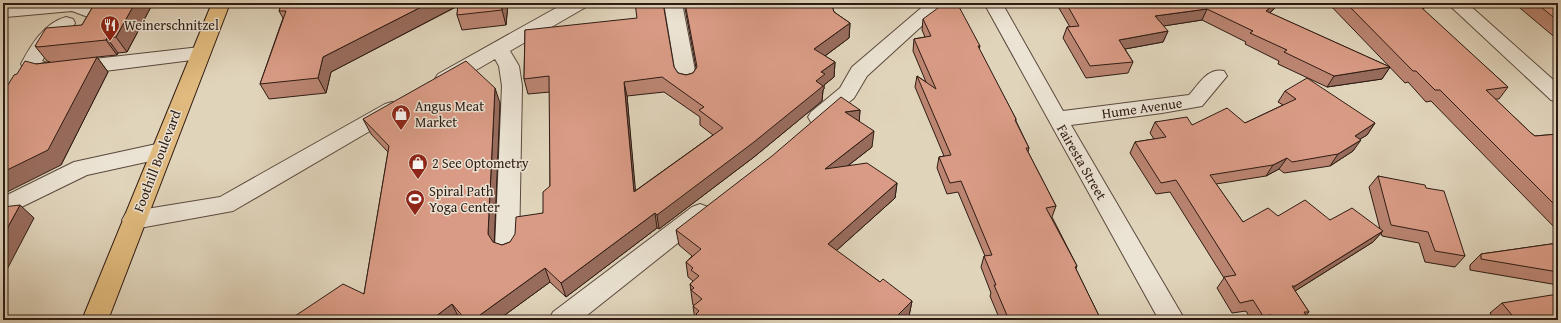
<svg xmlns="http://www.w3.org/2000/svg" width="1561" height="323" font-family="'Gentium Book Plus',serif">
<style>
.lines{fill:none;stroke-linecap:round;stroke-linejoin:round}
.minor-casing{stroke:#5a493d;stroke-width:2}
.major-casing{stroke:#2e1b13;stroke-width:2}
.minor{fill:#ebe3d3;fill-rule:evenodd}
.major{fill:#e0ba7e;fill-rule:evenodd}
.wall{fill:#bb8572;stroke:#2e1b13;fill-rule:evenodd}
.shaded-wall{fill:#986c5d;stroke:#2e1b13}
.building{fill:#d99b85;stroke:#2e1b13;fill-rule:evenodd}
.labels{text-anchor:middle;stroke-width:3;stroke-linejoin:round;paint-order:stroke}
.poi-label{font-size:14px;fill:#2e1b13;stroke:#ebe3d3;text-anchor:start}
.street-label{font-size:14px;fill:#2e1b13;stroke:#ebe3d3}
</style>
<rect width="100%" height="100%" fill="#e0d4bb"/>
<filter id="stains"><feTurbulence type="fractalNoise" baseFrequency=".005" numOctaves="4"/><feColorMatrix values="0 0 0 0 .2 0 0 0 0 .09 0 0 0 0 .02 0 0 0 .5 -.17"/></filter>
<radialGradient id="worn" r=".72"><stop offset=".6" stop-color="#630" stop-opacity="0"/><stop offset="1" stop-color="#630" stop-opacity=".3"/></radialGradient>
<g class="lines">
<g class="minor-casing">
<path id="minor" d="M 3,3 L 85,3 L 95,7 L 97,11 L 95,15 L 88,17 L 72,11 L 6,17 L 3,16 Z
M 565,3 L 588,3 L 586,7 L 510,51 L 519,66 L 522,86 L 519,248 L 515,255 L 507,258 L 499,255 L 495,248 L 502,86 L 499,66 L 495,59 L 452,84 L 445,86 L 438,84 L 435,79 L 438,74 Z
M 664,3 L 682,3 L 697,81 L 694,86 L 687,88 L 680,86 L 677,81 Z
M 927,3 L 947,3 L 867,76 L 854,98 L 825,122 L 818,124 L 811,122 L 808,117 L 811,112 L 840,88 L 852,67 Z
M 984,3 L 1002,3 L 1063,111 L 1189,95 C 1199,84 1208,67 1224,71 L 1227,76 L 1202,106 L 1162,113 L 1071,125 L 1185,320 L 1159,320 Z
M 1447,3 L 1467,3 L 1558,84 L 1558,102 L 1551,100 Z
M 66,17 L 73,19 L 75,23 L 73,27 L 51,46 L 42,61 L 50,64 L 200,47 L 207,48 L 210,53 L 207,58 L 200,59 L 49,78 L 24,69 L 21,64 C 31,45 44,23 66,17 Z
M 392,102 L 399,104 L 402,109 L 399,114 L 233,211 L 134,229 L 126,227 L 122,220 L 126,213 L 134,211 L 220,197 L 385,104 Z
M 161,143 L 169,145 L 172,151 L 169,157 L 87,175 L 3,216 L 3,197 L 74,162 Z
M 700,204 L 708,207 L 712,213 L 708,219 L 581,320 L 549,320 L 553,312 L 692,207 Z"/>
</g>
<g class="major-casing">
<path id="major" d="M 212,3 L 230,3 L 108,320 L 82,320 Z"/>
</g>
<use href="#minor" class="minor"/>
<use href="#major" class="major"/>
</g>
<path class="wall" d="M 95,3 L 153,3 L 127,52 L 118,53 L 117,55 L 97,57 L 108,72 L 61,165 L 17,74 L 36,64 L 50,62 L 47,61 L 35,46 L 82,25 Z
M 282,3 L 508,3 L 506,25 L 462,30 L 457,15 L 458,6 L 331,72 L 326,93 L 269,99 L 260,84 L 283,18 L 279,11 Z
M 684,3 L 831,3 L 834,12 L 850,23 L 849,38 L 825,56 L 835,62 L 834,77 L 824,85 L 824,89 L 823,90 L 822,101 L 754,157 L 659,229 L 657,228 L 566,297 L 550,282 L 498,320 L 460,320 L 459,318 L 456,320 L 289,320 L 364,294 L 388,152 L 371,134 L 363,119 L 500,103 L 494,243 L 502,245 L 510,242 L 543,213 L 550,186 L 550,92 L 528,94 L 524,79 L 525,30 L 674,67 L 678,73 L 686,75 L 693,73 L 696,68 ZM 664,92 L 700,117 L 700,125 L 713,135 L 635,191 L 627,96 Z
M 1056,3 L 1280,3 L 1270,13 L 1390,67 L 1382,79 L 1327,87 L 1278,64 L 1279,61 L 1245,44 L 1246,42 L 1202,20 L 1163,26 L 1168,31 L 1163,42 L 1125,49 L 1133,62 L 1128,73 L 1086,78 L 1063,38 L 1067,27 L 1070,27 Z
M 1328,3 L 1419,3 L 1424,8 L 1423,10 L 1508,87 L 1499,99 L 1495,99 L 1531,133 L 1535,136 L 1558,134 L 1558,231 L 1431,101 L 1426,102 L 1408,82 L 1405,83 Z
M 1514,3 L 1558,3 L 1558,40 Z
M 923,19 L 980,46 L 979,50 L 1016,119 L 1016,121 L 1029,148 L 1028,152 L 1056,206 L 1052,217 L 1077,266 L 1076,269 L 1101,320 L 1000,320 L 990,296 L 991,293 L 981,267 L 984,256 L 985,256 L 958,192 L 947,194 L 937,168 L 939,157 L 944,156 L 915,87 L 917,76 L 926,82 L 913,51 L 914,39 L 925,37 L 922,30 Z
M 1285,91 L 1375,123 L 1367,135 L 1360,139 L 1353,151 L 1330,166 L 1284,173 L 1279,169 L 1266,176 L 1216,184 L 1243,222 L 1278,216 L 1330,220 L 1380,229 L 1369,187 L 1378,176 L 1426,188 L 1465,256 L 1455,267 L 1425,262 L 1419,243 L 1382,236 L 1381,233 L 1373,242 L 1295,291 L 1309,312 L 1302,320 L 1251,320 L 1246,311 L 1232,313 L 1217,288 L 1224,278 L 1170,192 L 1156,194 L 1130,153 L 1135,142 L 1154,139 L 1150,133 L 1155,122 L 1192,125 L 1245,123 L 1283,105 L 1278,102 Z
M 860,110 L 859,121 L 872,147 L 849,165 L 897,183 L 895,198 L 836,251 L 880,282 L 912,301 L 909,316 L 905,320 L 695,320 L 693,306 L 694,305 L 693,305 L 692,299 L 690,284 L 693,281 L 688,277 L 686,262 L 692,256 L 679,245 L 676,230 Z
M 1558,243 L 1558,285 L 1470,270 L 1470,265 L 1481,254 Z
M 1502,303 L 1558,320 L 1495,320 L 1490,313 Z"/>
<path class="shaded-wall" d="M 135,3 L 153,3 L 127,52 L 116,37 Z
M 429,3 L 463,3 L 331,72 L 326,93 L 318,78 L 323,57 Z
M 502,3 L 508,3 L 506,25 L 502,10 Z
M 1275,3 L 1280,3 L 1260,22 L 1266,11 Z
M 1207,9 L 1202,20 L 1151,28 L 1155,16 Z
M 850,23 L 849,38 L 814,64 L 814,49 Z
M 1168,31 L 1163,42 L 1114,51 L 1119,40 Z
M 107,38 L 118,53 L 117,55 L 106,40 Z
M 97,57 L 108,72 L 61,165 L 3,194 L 3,172 Z
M 835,62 L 834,77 L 824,85 L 824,89 L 823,90 L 822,101 L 754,157 L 659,229 L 657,215 L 816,81 L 821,72 Z
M 1390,67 L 1382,79 L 1327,87 L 1334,76 Z
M 624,82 L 627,96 L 637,207 L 634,192 Z
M 495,88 L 500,103 L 494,248 L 488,234 Z
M 860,110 L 859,125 L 845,112 Z
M 1375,123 L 1367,135 L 1347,147 L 1355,136 Z
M 874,131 L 872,147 L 824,184 L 825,169 Z
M 1361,140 L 1353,151 L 1330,166 L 1338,154 Z
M 1287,158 L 1279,169 L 1266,176 L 1273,165 Z
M 897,183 L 895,198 L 827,259 L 828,244 Z
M 20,205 L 34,218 L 3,277 L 3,236 Z
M 655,213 L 657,228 L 566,297 L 561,283 Z
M 1383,231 L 1373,242 L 1287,296 L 1295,286 Z
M 545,268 L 550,282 L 498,320 L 473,320 Z
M 912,301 L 909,316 L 905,320 L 893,320 Z
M 452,304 L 459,318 L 456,320 L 431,320 Z"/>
<path class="building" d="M 95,3 L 135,3 L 116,37 L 107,38 L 106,40 L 38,47 L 35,46 L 46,28 L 82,25 Z
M 282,3 L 429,3 L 323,57 L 318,78 L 260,84 L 286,11 L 279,11 Z
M 458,3 L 502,3 L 502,10 L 457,15 Z
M 635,3 L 663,3 L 674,67 L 678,73 L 686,75 L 693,73 L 697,67 L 685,3 L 831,3 L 834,12 L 850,23 L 814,49 L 835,62 L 821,72 L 825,74 L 816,81 L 823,86 L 754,142 L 657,215 L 655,213 L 561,283 L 545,268 L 473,320 L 466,320 L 452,304 L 431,320 L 428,320 L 427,318 L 424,320 L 289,320 L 343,284 L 364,294 L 389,146 L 363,119 L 466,61 L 495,88 L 488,234 L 493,242 L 502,245 L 510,242 L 515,234 L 516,217 L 543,213 L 543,192 L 550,186 L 549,76 L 524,79 L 525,30 L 637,18 ZM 662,77 L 704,107 L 699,110 L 723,128 L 634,192 L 624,82 Z
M 957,3 L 980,46 L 978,46 L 1016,119 L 1015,120 L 1029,148 L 1026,148 L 1056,206 L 1046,208 L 1077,266 L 1075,267 L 1101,320 L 1009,320 L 994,285 L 996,285 L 984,256 L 992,255 L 961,181 L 950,183 L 939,157 L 951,155 L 917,76 L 936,89 L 914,39 L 931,36 L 923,19 L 942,5 Z
M 1066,3 L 1275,3 L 1266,11 L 1390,67 L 1334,76 L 1284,52 L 1287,50 L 1250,33 L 1253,31 L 1207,9 L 1155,16 L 1168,31 L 1119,40 L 1133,62 L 1090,66 L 1067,27 L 1079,26 Z
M 1346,3 L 1419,3 L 1424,8 L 1422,8 L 1508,87 L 1486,90 L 1531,133 L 1535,136 L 1558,134 L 1558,208 L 1440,90 L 1435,90 L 1416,71 L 1413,71 Z
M 1536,3 L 1558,3 L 1558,21 Z
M 97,57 L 48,150 L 3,172 L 3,93 L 14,75 L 17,74 L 25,61 L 36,64 Z
M 1307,78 L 1375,123 L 1355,136 L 1361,140 L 1338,154 L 1292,162 L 1287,158 L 1273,165 L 1210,175 L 1243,222 L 1268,208 L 1278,216 L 1305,200 L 1330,220 L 1352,208 L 1383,231 L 1295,286 L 1292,286 L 1309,312 L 1304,312 L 1306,315 L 1274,320 L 1271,315 L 1263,316 L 1253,300 L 1240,303 L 1224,277 L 1236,275 L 1176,180 L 1161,183 L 1135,142 L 1166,137 L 1155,122 L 1187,117 L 1192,125 L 1227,108 L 1245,123 L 1296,99 L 1285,91 Z
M 841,97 L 860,110 L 845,112 L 874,131 L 825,169 L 867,163 L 897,183 L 828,244 L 880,282 L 883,279 L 912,301 L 893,320 L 703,320 L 696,314 L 699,311 L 693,306 L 702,299 L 691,290 L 694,288 L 690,284 L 699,276 L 691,270 L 693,268 L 686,262 L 701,249 L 676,230 L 772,156 Z
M 1378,176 L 1425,185 L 1426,188 L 1444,191 L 1465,256 L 1435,251 L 1428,232 L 1391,225 Z
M 20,205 L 3,236 L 3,207 Z
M 1558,243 L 1558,272 L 1481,259 L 1481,254 Z
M 1558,294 L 1558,320 L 1516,320 L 1502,303 Z"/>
<defs>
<g id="restaurant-pin" transform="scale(1)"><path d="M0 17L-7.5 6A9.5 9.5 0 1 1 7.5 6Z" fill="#8f2418" stroke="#ebe3d3"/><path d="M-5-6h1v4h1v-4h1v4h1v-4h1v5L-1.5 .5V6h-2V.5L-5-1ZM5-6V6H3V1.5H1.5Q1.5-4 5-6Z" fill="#fff"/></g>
<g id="shop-pin" transform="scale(1)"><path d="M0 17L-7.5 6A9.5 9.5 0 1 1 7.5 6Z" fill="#8f2418" stroke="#ebe3d3"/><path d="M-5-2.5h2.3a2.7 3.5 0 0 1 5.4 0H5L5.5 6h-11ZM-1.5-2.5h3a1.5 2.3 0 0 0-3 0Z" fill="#fff"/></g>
<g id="stadium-pin" transform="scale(1)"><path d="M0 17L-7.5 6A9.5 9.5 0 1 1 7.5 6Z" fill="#8f2418" stroke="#ebe3d3"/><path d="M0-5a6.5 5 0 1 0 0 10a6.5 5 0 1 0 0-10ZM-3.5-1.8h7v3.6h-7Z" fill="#fff"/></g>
</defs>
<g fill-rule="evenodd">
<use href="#restaurant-pin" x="110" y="25"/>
<use href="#shop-pin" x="401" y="114"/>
<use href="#shop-pin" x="418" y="163"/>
<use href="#stadium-pin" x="415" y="199"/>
</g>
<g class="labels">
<g class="poi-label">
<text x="124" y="30">Weinerschnitzel</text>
<text x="415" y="111">Angus Meat<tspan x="415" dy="16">Market</tspan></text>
<text x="432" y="168">2 See Optometry</text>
<text x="429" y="196">Spiral Path<tspan x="429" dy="16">Yoga Center</tspan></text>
</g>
<g class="street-label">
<text transform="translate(1142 108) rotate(-8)" y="5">Hume Avenue</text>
<text transform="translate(157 161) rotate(-69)" y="5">Foothill Boulevard</text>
<text transform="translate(1082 162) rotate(60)" y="5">Fairesta Street</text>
</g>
</g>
<rect width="1561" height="323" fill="none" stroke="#e0d4bb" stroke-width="16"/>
<rect x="4" y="4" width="1553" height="315" fill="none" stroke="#2e1b13" stroke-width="2"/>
<rect x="8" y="8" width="1545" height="307" fill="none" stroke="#2e1b13"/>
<rect width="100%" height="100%" filter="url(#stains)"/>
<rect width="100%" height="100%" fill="url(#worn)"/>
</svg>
